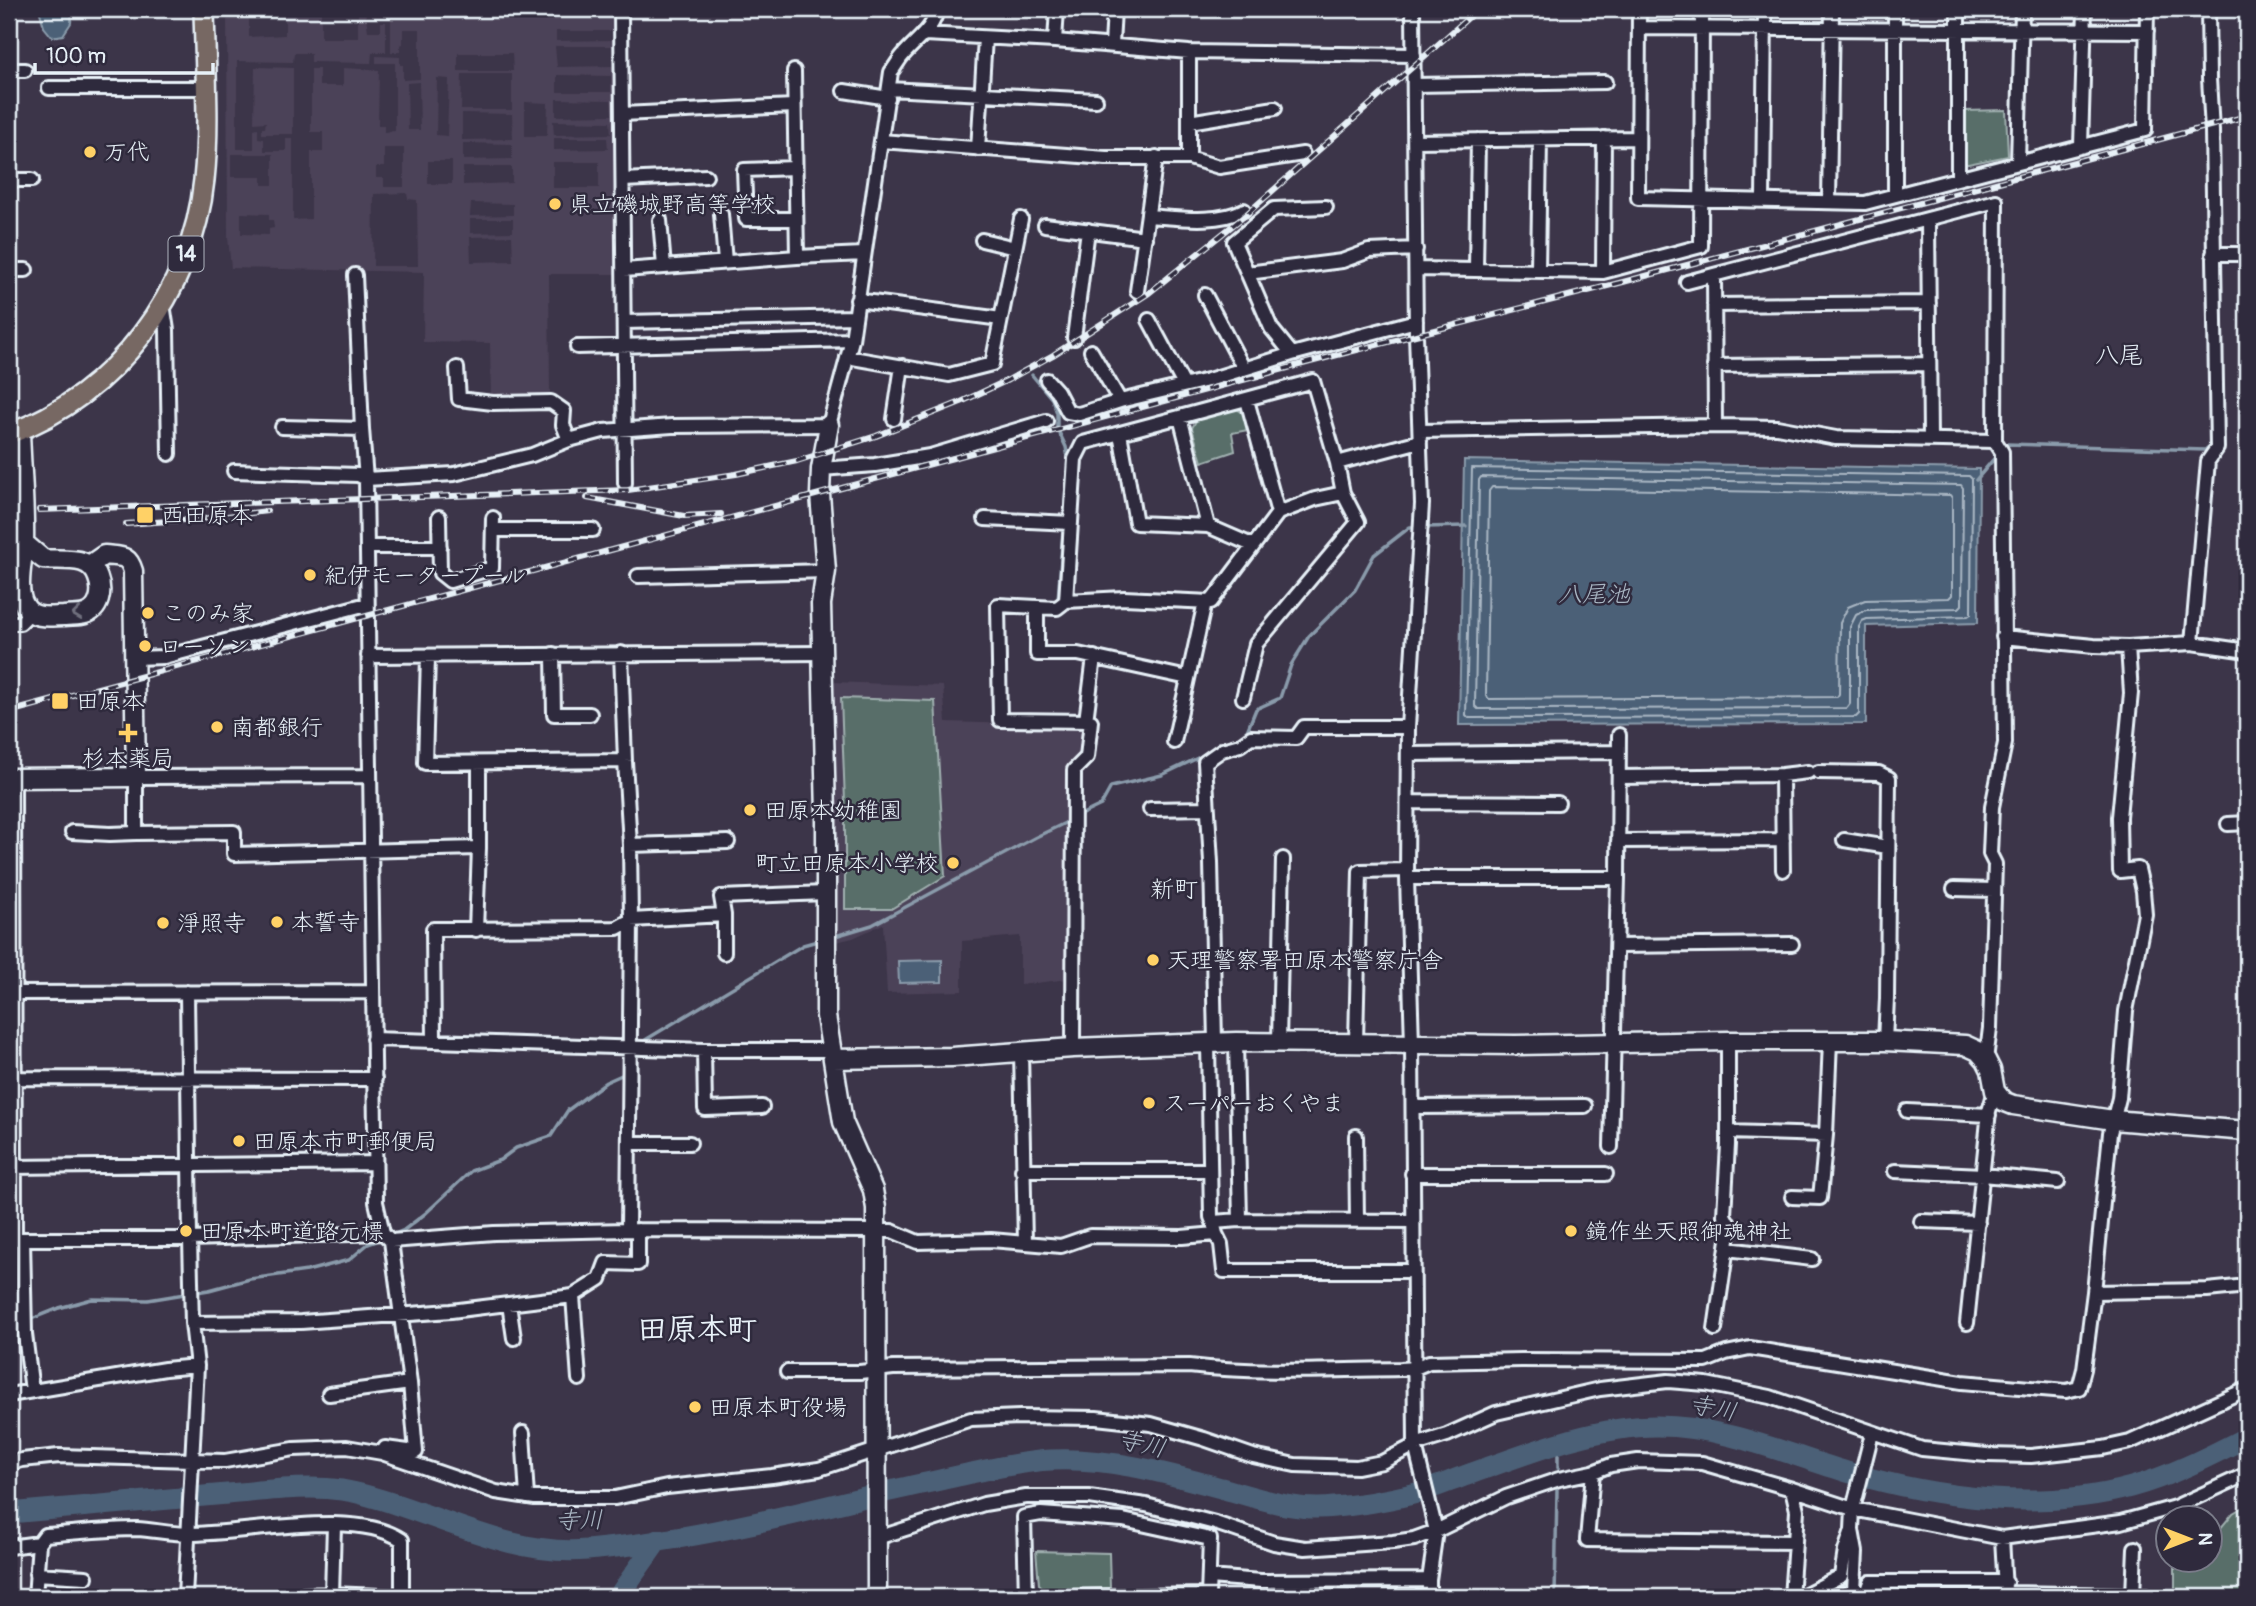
<svg xmlns="http://www.w3.org/2000/svg" width="2256" height="1606" font-family="Pangolin,'Klee One',sans-serif">
<style>
.built{fill:#4c4258;fill-rule:evenodd}
.green{fill:#586e69;stroke:#a0b0b0;stroke-width:2}
.water{fill:#4c6177;stroke:#8a9bab;stroke-width:2}
.lines{fill:none;stroke-linecap:round;stroke-linejoin:round}
.shore{stroke:#aab7c4;stroke-width:2}
.stream{stroke:#8a9bab;stroke-width:3.5}
.river{stroke:#4c6177;stroke-width:21}
.street-casing{stroke:#e8f1f8;stroke-width:18}
.secondary-casing{stroke:#e8f1f8;stroke-width:23}
.primary-casing{stroke:#e8f1f8;stroke-width:24}
.street{stroke:#2f2a3d;stroke-width:12}
.secondary{stroke:#2f2a3d;stroke-width:18}
.primary{stroke:#776864;stroke-width:19}
.rail-casing{stroke:#e8f1f8;stroke-width:6}
.rail{stroke:#2f2a3d;stroke-width:3.5;stroke-dasharray:10;stroke-linecap:butt}
.oneway{stroke:#70707e}
.poi-dot{fill:#ffd166;stroke:#2f2a3d;stroke-width:2.5}
.labels{text-anchor:middle;stroke-width:5;stroke-linejoin:round;paint-order:stroke}
.shield{fill:#2f2a3d;stroke:#b0b5c0;stroke-width:2}
.shield-label{font-size:21px;font-weight:bold;fill:#e8f1f8}
.poi-label{font-size:23px;fill:#e8f1f8;stroke:#2f2a3d;text-anchor:start}
.neighbourhood-label{font-size:24px;fill:#e8f1f8;stroke:#2f2a3d}
.water-label{font-size:24px;font-style:italic;fill:#aab7c4;stroke:#2f2a3d}
.district-label{font-size:30px;font-weight:bold;fill:#e8f1f8;stroke:#2f2a3d}
</style>
<rect width="100%" height="100%" fill="#3c3549"/>
<filter id="ink" filterUnits="userSpaceOnUse"><feTurbulence type="fractalNoise" baseFrequency=".0143" numOctaves="2"/><feDisplacementMap in="SourceGraphic" scale="14" xChannelSelector="R" yChannelSelector="G"/><feConvolveMatrix kernelMatrix="1 2 1 2 8 2 1 2 1" color-interpolation-filters="sRGB"/></filter>
<g filter="url(#ink)">
<path class="built" d="M 227,9 L 233,9 L 234,16 L 249,16 L 249,37 L 285,35 L 285,9 L 321,9 L 321,38 L 358,38 L 358,9 L 365,9 L 368,31 L 381,31 L 381,22 L 386,22 L 386,52 L 372,52 L 371,63 L 311,62 L 311,53 L 294,53 L 293,62 L 237,61 L 237,149 L 254,149 L 254,129 L 258,128 L 258,138 L 264,139 L 264,151 L 286,151 L 286,138 L 293,138 L 293,220 L 311,219 L 311,152 L 323,152 L 323,132 L 311,132 L 311,69 L 319,69 L 319,86 L 343,86 L 343,68 L 379,70 L 378,125 L 384,125 L 384,132 L 395,131 L 395,63 L 376,63 L 376,56 L 400,57 L 400,65 L 403,65 L 403,80 L 420,79 L 420,29 L 403,29 L 403,44 L 400,45 L 400,52 L 391,52 L 391,9 L 619,9 L 620,271 L 616,274 L 549,274 L 550,398 L 491,398 L 490,343 L 423,342 L 424,272 L 231,268 L 228,237 ZM 556,31 L 612,31 L 613,40 L 556,41 ZM 555,46 L 613,46 L 613,66 L 557,67 ZM 458,53 L 512,53 L 513,71 L 458,71 ZM 462,74 L 512,74 L 512,110 L 461,110 ZM 557,75 L 611,76 L 611,92 L 557,92 ZM 437,78 L 449,79 L 447,136 L 436,135 ZM 419,82 L 420,130 L 408,130 L 407,83 ZM 556,99 L 611,100 L 612,115 L 556,116 ZM 525,102 L 548,103 L 547,136 L 525,136 ZM 462,113 L 512,114 L 513,139 L 462,140 ZM 553,121 L 610,122 L 611,134 L 554,135 ZM 554,138 L 607,138 L 608,149 L 554,150 ZM 463,143 L 512,144 L 512,159 L 463,160 ZM 384,148 L 404,148 L 404,187 L 384,187 L 384,178 L 376,178 L 376,167 L 384,167 ZM 231,154 L 273,154 L 273,185 L 262,185 L 262,177 L 231,177 ZM 428,161 L 452,161 L 452,184 L 428,184 ZM 553,162 L 599,162 L 599,188 L 553,188 ZM 463,167 L 512,167 L 512,183 L 463,185 ZM 407,193 L 408,199 L 417,200 L 418,266 L 373,266 L 374,194 ZM 471,203 L 513,204 L 513,215 L 470,216 ZM 241,213 L 269,214 L 269,220 L 273,220 L 274,228 L 269,229 L 269,235 L 241,234 ZM 470,219 L 513,219 L 513,232 L 470,233 ZM 512,236 L 513,261 L 471,262 L 470,237 Z
M 255,67 L 293,68 L 293,134 L 262,134 L 262,128 L 265,128 L 266,122 L 254,123 Z
M 832,682 L 943,686 L 946,722 L 1084,726 L 1081,754 L 1070,767 L 1068,979 L 1020,985 L 1020,936 L 962,941 L 962,991 L 887,993 L 883,924 L 853,938 L 836,942 L 836,802 Z"/>
<path class="green" d="M 2006,110 L 2008,156 L 1963,165 L 1964,111 Z
M 1237,409 L 1244,414 L 1248,430 L 1232,433 L 1235,451 L 1202,462 L 1192,428 L 1197,419 Z
M 841,698 L 935,701 L 945,876 L 891,909 L 845,909 L 845,802 Z
M 2247,1505 L 2247,1597 L 2175,1597 L 2175,1561 L 2210,1560 L 2211,1540 L 2233,1513 Z
M 1036,1551 L 1109,1553 L 1110,1588 L 1045,1590 L 1039,1584 Z"/>
<path class="water" d="M 39,9 L 72,9 L 71,23 L 63,35 L 52,37 L 44,27 Z
M 1464,460 L 1979,469 L 1978,623 L 1866,626 L 1866,724 L 1459,725 Z
M 942,960 L 942,982 L 899,983 L 898,961 Z"/>
<g class="lines">
<path class="shore" d="M 1472,468 L 1969,476 L 1972,479 L 1971,614 L 1968,616 L 1867,619 L 1862,621 L 1859,627 L 1859,714 L 1856,717 L 1469,718 L 1466,715 Z
M 1481,477 L 1961,485 L 1963,488 L 1962,605 L 1959,608 L 1866,610 L 1856,615 L 1850,627 L 1850,704 L 1847,708 L 1478,709 L 1475,706 L 1479,480 Z
M 1492,487 L 1950,495 L 1952,498 L 1952,595 L 1949,598 L 1865,600 L 1848,607 L 1840,623 L 1839,694 L 1837,697 L 1489,699 L 1486,695 L 1489,491 Z"/>
<path class="stream" d="M 2205,119 L 2208,234
M 1032,375 L 1052,399 L 1057,413 L 1057,428 L 1066,447 L 1068,458 L 1058,601 L 1056,603
M 2003,448 L 2007,444 L 2205,450 L 2212,444 L 2212,441
M 1976,480 L 1998,454
M 1425,527 L 1466,526
M 2227,654 L 2247,658
M 1245,736 L 1256,709 L 1280,698 L 1291,665 L 1309,636 L 1355,590 L 1374,555 L 1410,527 L 1417,527
M 1076,817 L 1101,805 L 1111,787 L 1162,775 L 1206,754
M 832,937 L 872,925 L 1036,837 L 1069,821
M 637,1045 L 803,945 L 821,940
M 390,1236 L 404,1230 L 426,1213 L 471,1171 L 500,1160 L 516,1148 L 551,1136 L 568,1110 L 606,1082 L 626,1073
M 9,1328 L 59,1308 L 92,1299 L 148,1300 L 209,1290 L 250,1279 L 307,1271 L 349,1260 L 368,1244 L 382,1239
M 1558,1468 L 1558,1445
M 1555,1597 L 1557,1490"/>
<path class="river" d="M 9,1513 C 82,1507 154,1500 227,1494 C 265,1491 304,1485 342,1490 C 361,1493 380,1499 398,1505 C 458,1525 523,1556 587,1550 C 686,1541 785,1517 881,1493 C 911,1486 941,1480 971,1473 C 998,1468 1024,1461 1051,1460 C 1108,1457 1166,1473 1221,1488 C 1258,1498 1295,1512 1334,1507 C 1360,1505 1388,1500 1413,1494 C 1432,1489 1450,1481 1467,1475 C 1526,1454 1594,1426 1657,1426 C 1723,1426 1784,1453 1847,1472 C 1936,1498 2040,1512 2131,1487 C 2171,1476 2210,1456 2247,1437
M 621,1597 L 622,1591 L 658,1540"/>
<g class="street-casing">
<path id="street" d="M 621,9 L 625,483
M 1413,9 L 1416,335 L 1422,504 L 1408,727 L 1407,878 L 1412,1044 L 1415,1445 L 1436,1531 L 1429,1580 L 1429,1597
M 1639,9 L 1638,198 L 1865,203 L 2145,130 L 2147,9
M 1895,9 L 1895,195
M 1958,9 L 1958,178
M 1639,28 L 2147,31
M 925,34 L 1055,41 L 1189,52 L 1414,55
M 1055,41 L 1057,9
M 1112,45 L 1114,9
M 1189,52 L 1189,158
M 9,70 L 25,70
M 794,71 L 797,257
M 1414,85 L 1605,82
M 49,88 L 205,88
M 889,89 L 1096,100
M 844,91 L 888,98
M 622,114 L 794,106
M 1189,122 L 1275,108
M 881,141 L 1106,158 L 1189,158 L 1219,167 L 1303,154
M 1415,141 L 1637,138
M 2081,146 L 2085,9
M 978,149 L 985,38
M 2018,163 L 2022,9
M 795,168 L 744,170 L 746,219 L 796,219
M 9,180 L 32,180
M 623,180 L 706,176
M 1763,200 L 1765,9
M 1829,202 L 1832,9
M 721,214 L 725,262
M 1148,216 C 1179,218 1216,224 1244,210
M 660,220 L 664,267
M 1928,220 L 1930,439
M 1045,225 L 1145,238
M 982,240 L 1015,248
M 2213,254 L 2247,254
M 1416,269 L 1603,272 L 1701,246 L 1702,9
M 1476,269 L 1478,140
M 9,270 L 26,270
M 624,270 L 797,257 L 864,254
M 1538,270 L 1540,139
M 1603,272 L 1604,138
M 1247,273 L 1342,261 L 1369,251 L 1416,249
M 355,275 L 362,429 L 366,479 L 376,1202 L 383,1233 L 391,1241 L 410,1383 L 416,1452 L 385,1448
M 1714,275 L 1715,426
M 1687,282 L 1996,201 L 1995,441
M 1137,291 L 1156,157
M 1205,295 L 1244,369
M 857,300 L 1001,319
M 163,304 L 167,330 L 169,454
M 1714,305 L 1929,303
M 1149,320 L 1184,385
M 624,322 L 855,317
M 1074,338 L 1088,230
M 577,347 L 852,340
M 1091,351 L 1120,401
M 1292,354 L 1271,328 L 1234,242 L 1274,209 L 1326,207
M 847,357 L 949,375 L 992,364 L 1021,219
M 1714,366 L 1929,364
M 457,368 L 459,399 L 493,403 L 551,402 L 564,411 L 563,425 L 569,440
M 1047,380 L 1057,391 L 1068,412 L 1079,414 L 1120,401 L 1208,380 L 1292,354 L 1416,321
M 1247,400 L 1278,513
M 1180,417 L 1208,526 L 1252,545
M 894,419 L 902,366
M 282,427 L 362,429
M 1420,431 L 1715,426 L 1777,427 L 1836,438 L 1995,441 L 2002,452 L 2005,743 L 1992,807 L 1990,854 L 1995,864 L 1990,1028 L 1986,1060
M 1120,433 L 1136,523 L 1208,526
M 821,469 L 875,465 L 930,456 L 1046,421
M 234,471 L 358,475 L 366,479 L 454,474 L 532,455 L 569,440 L 603,431 L 672,426 L 829,425 L 852,340 L 891,72 C 896,66 899,59 904,54 C 917,39 934,29 937,9
M 439,517 L 440,573 L 450,581 L 492,568 L 493,518
M 985,519 L 1071,523
M 493,530 L 593,530
M 367,547 L 440,547
M 638,576 L 826,571
M 1066,601 L 1075,459 L 1083,443 L 1313,381 L 1337,463
M 1037,607 L 1037,654 L 1078,654 L 1188,678
M 9,623 L 20,623 L 30,613
M 2003,637 L 2094,646 L 2128,647 L 2192,643 L 2247,651
M 2192,643 L 2208,461 L 2217,448 L 2212,131 L 2209,78 L 2208,9
M 621,653 L 625,761 L 630,845 L 631,920 L 628,1230
M 553,654 L 554,714 L 590,714
M 368,656 L 822,653
M 428,656 L 425,763 L 625,761
M 135,658 L 164,657 L 367,604
M 1243,698 L 1256,644 L 1358,522 L 1343,493
M 1086,721 L 1094,657
M 1174,742 L 1205,602
M 1408,754 L 1619,752
M 1818,772 L 1879,773 L 1889,778 L 1887,998 L 1885,1041
M 1782,775 L 1783,870
M 369,776 L 136,777 L 136,833 L 234,832 L 234,854 L 479,848 L 476,930
M 1619,777 L 1782,775 L 1808,772
M 14,778 L 15,1239
M 1408,802 L 1558,803
M 1150,809 L 1207,808
M 2228,824 L 2247,823
M 72,832 L 110,834 L 136,833
M 1844,840 L 1888,847
M 1618,841 L 1783,840
M 630,845 L 728,842
M 479,848 L 479,763
M 1407,878 L 1618,878
M 1954,889 L 1994,890
M 724,915 L 724,953
M 1617,946 L 1792,944
M 13,993 L 373,992
M 373,1039 L 704,1050 L 832,1050
M 434,1041 L 433,929 L 617,928 L 631,920 L 724,915 L 721,897 L 826,893
M 1215,1042 L 1211,862 L 1205,762 L 1222,750 L 1240,745 L 1251,737 L 1296,738 L 1304,727 L 1408,727
M 1236,1042 L 1240,1220
M 1279,1042 L 1283,859
M 1356,1042 L 1360,871 L 1407,870
M 1208,1043 L 1211,1217 L 1213,1222
M 1073,1048 L 1074,770 L 1087,757 L 1091,721 L 1000,720 L 998,605 L 1057,608 L 1066,601 L 1124,598 L 1211,602 L 1278,513 L 1315,499 L 1343,493 L 1337,463 L 1420,441
M 704,1050 L 705,1109 L 762,1107
M 1021,1052 L 1025,1243
M 9,1078 L 375,1079
M 1413,1107 L 1585,1106
M 1907,1111 L 1989,1115
M 1728,1132 L 1826,1135
M 1356,1136 L 1357,1221
M 629,1143 L 690,1143
M 1611,1147 L 1618,878 L 1619,735
M 9,1167 L 375,1163
M 1022,1170 L 1210,1170
M 1895,1171 L 1983,1175 L 2058,1182
M 1412,1174 L 1606,1174
M 1792,1197 L 1820,1198 L 1826,1135 L 1830,1041
M 1921,1221 L 1978,1223
M 1216,1234 L 1221,1244 L 1224,1271 L 1413,1271
M 9,1239 L 190,1239 L 383,1233
M 23,1239 L 25,1334 L 32,1391
M 391,1241 L 494,1233 L 628,1230 L 877,1231 L 892,1231 L 918,1242 L 991,1240 L 1061,1246 L 1090,1236 L 1182,1237 L 1216,1234 L 1213,1222 L 1240,1220 L 1413,1221
M 1727,1249 L 1812,1259
M 2094,1292 L 2207,1290 L 2247,1286
M 573,1296 L 579,1379
M 509,1304 L 514,1338
M 192,1323 L 301,1322 L 451,1311 L 573,1296 L 600,1279 L 606,1263 L 638,1264 L 638,1230
M 1967,1323 L 1989,1111 L 1995,1091
M 1715,1329 L 1730,1226 L 1724,1215 L 1728,1145 L 1728,1041
M 787,1372 L 860,1372 L 893,1368 L 1189,1366 C 1259,1374 1330,1370 1401,1369 L 1415,1368 L 1429,1362 L 1521,1360 L 1706,1361 L 1726,1353 L 1750,1348 L 1962,1382 L 2066,1391 L 2079,1388 L 2084,1369 L 2094,1292 L 2110,1133 L 2119,1098 L 2126,1011 L 2145,914 L 2143,891 L 2138,869 L 2120,871 L 2119,817 L 2131,693 L 2128,647
M 329,1394 L 410,1383
M 9,1395 L 165,1369 L 197,1366
M 523,1433 L 527,1497
M 9,1464 L 22,1460 L 59,1456 L 225,1461 L 294,1449 L 347,1447 L 382,1453 L 496,1492 L 535,1498 L 615,1498 L 667,1487 L 772,1476 L 819,1469 L 971,1419 L 1020,1417 L 1096,1418 L 1151,1424 L 1204,1439 L 1253,1456 L 1295,1465 L 1357,1467 L 1382,1462 L 1415,1445 L 1447,1435 L 1496,1413 L 1600,1389 L 1668,1381 L 1706,1384 L 1770,1397 L 1922,1449 L 1987,1455 L 2031,1456 L 2103,1448 L 2130,1442 L 2247,1389
M 1593,1472 L 1587,1540 L 1795,1542 L 1797,1510 L 1792,1489
M 877,1538 L 984,1504 L 1026,1497 L 1089,1497 L 1146,1505 L 1215,1523 L 1274,1543 L 1305,1548 L 1393,1542 L 1414,1539 L 1436,1531 L 1506,1497 L 1559,1479 L 1593,1472 L 1611,1465 L 1638,1461 L 1702,1463 L 1792,1489 L 1853,1509 L 2002,1538 L 2121,1522 L 2175,1507 L 2247,1474
M 2002,1538 L 2005,1590
M 39,1543 L 45,1535 C 75,1533 106,1529 137,1529 C 154,1530 172,1534 190,1534 C 248,1534 354,1508 402,1540 L 402,1597
M 9,1547 L 39,1543 L 35,1597
M 36,1574 L 86,1577
M 1209,1577 L 1261,1581 L 1429,1580
M 1854,1590 L 1856,1552 L 1852,1530 L 1853,1509 L 1872,1433
M 1867,1593 L 1871,1582 L 2006,1582
M 2005,1593 L 2133,1595 L 2144,1595 L 2144,1597
M 332,1594 L 334,1525
M 302,1595 L 332,1594 L 402,1597
M 2133,1595 L 2135,1548
M 185,1597 L 197,1366 L 192,1323 L 190,1239 L 187,992
M 1026,1597 L 1024,1517 L 1041,1514 L 1123,1520 L 1210,1539 L 1208,1597
M 1068,1597 L 1208,1595
M 1584,1597 L 1605,1597
M 1791,1597 L 1795,1542
M 1800,1597 L 1841,1576 L 1845,1551 L 1851,1533
M 1839,1597 L 1854,1590 L 1859,1591"/>
</g>
<g class="secondary-casing">
<path id="secondary" d="M 829,425 L 821,469 L 820,494 L 826,571 L 821,604 L 826,815 L 826,1016 L 843,1122 L 873,1190 L 876,1208 L 877,1597
M 20,430 C 21,467 25,505 24,543 C 23,560 15,591 25,606 C 33,620 51,616 64,616 C 71,615 79,616 85,614 C 100,610 103,591 98,578 C 90,554 64,561 43,559 L 24,543
M 9,778 L 136,777 L 133,571 C 128,554 121,557 104,555 L 91,564
M 833,1059 L 952,1057 L 1073,1048 L 1236,1042 L 1515,1045 L 1728,1041 L 1885,1041 L 1965,1045 L 1978,1051 L 1986,1060 L 1991,1070 L 1995,1091 L 2003,1101 L 2013,1105 L 2113,1120 L 2247,1131"/>
</g>
<g class="primary-casing">
<path id="primary" d="M 9,434 C 115,396 193,291 204,180 C 210,124 205,65 204,9"/>
</g>
<use href="#street" class="street"/>
<use href="#secondary" class="secondary"/>
<use href="#primary" class="primary"/>
<g class="rail-casing">
<path id="rail" d="M 587,498 L 684,516 L 721,514
M 39,510 L 628,490 L 736,474 L 797,461 L 876,436 L 961,402 L 1008,380 L 1053,355 L 1149,293 L 1242,218 L 1478,9
M 126,524 L 212,518 L 267,511
M 9,712 L 1310,362 L 1623,282 L 2247,116"/>
</g>
<use href="#rail" class="rail"/>
</g>
<defs><path id="oneway-chevron" d="M-2-3.5L2.5 0L-2 3.5" fill="none" stroke-width="1.6" stroke-linecap="round" stroke-linejoin="round" transform="scale(1.75)"/></defs>
<use class="oneway" href="#oneway-chevron" transform="translate(77 614) rotate(173)"/>
</g>
<g class="poi-dot">
<circle cx="90" cy="152" r="7"/>
<circle cx="555" cy="204" r="7"/>
<rect x="136" y="506" width="18" height="18" rx="3.5"/>
<circle cx="310" cy="575" r="7"/>
<circle cx="148" cy="613" r="7"/>
<circle cx="145" cy="646" r="7"/>
<rect x="51" y="692" width="18" height="18" rx="3.5"/>
<circle cx="217" cy="727" r="7"/>
<path d="M124.5 722.5h7v7h7v7h-7v7h-7v-7h-7v-7h7z"/>
<circle cx="750" cy="810" r="7"/>
<circle cx="953" cy="863" r="7"/>
<circle cx="277" cy="922" r="7"/>
<circle cx="163" cy="923" r="7"/>
<circle cx="1153" cy="960" r="7"/>
<circle cx="1149" cy="1103" r="7"/>
<circle cx="239" cy="1141" r="7"/>
<circle cx="186" cy="1231" r="7"/>
<circle cx="1571" cy="1231" r="7"/>
<circle cx="695" cy="1407" r="7"/>
</g>
<g class="labels">
<rect class="shield" x="168.5" y="236.5" width="35" height="35" rx="5"/>
<g class="shield-label">
<text x="186" y="261">14</text>
</g>
<g class="poi-label">
<text x="104" y="160">万代</text>
<text x="569" y="212">県立磯城野高等学校</text>
<text x="161" y="523">西田原本</text>
<text x="324" y="583">紀伊モータープール</text>
<text x="162" y="621">このみ家</text>
<text x="159" y="654">ローソン</text>
<text x="76" y="709">田原本</text>
<text x="231" y="735">南都銀行</text>
<text x="128" y="766" text-anchor="middle">杉本薬局</text>
<text x="764" y="818">田原本幼稚園</text>
<text x="939" y="871" text-anchor="end">町立田原本小学校</text>
<text x="291" y="930">本誓寺</text>
<text x="177" y="931">淨照寺</text>
<text x="1167" y="968">天理警察署田原本警察庁舎</text>
<text x="1163" y="1111">スーパーおくやま</text>
<text x="253" y="1149">田原本市町郵便局</text>
<text x="200" y="1239">田原本町道路元標</text>
<text x="1585" y="1239">鏡作坐天照御魂神社</text>
<text x="709" y="1415">田原本町役場</text>
</g>
<g class="neighbourhood-label">
<text x="2119" y="363">八尾</text>
<text x="1174" y="897">新町</text>
</g>
<g class="water-label">
<text x="1594" y="602">八尾池</text>
<text transform="translate(1713 1408) rotate(11)" y="8">寺川</text>
<text transform="translate(1142 1444) rotate(13)" y="8">寺川</text>
<text transform="translate(579 1520) rotate(-1)" y="8">寺川</text>
</g>
<g class="district-label">
<text x="697" y="1339">田原本町</text>
</g>
</g>
<rect width="2256" height="1606" fill="none" stroke="#2f2a3d" stroke-width="35"/>
<rect x="18" y="18" width="2221" height="1571" fill="none" stroke="#e8f1f8" stroke-width="2.5" filter="url(#ink)"/>
<g transform="translate(2189 1539) rotate(90)"><circle r="33" fill="#2f2a3d" stroke="#797a88" stroke-width="2"/>
<path d="M0-5L12 26L0 18L-12 26Z" fill="#ffd166"/>
<text y="-10" font-size="19" font-weight="bold" text-anchor="middle" fill="#e8f1f8">N</text>
</g>
<path d="M35 63v10h178v-10" fill="none" stroke="#e8f1f8" stroke-width="3.5"/>
<text x="46" y="63" font-size="21" fill="#e8f1f8" stroke="#2f2a3d" stroke-width="5" paint-order="stroke">100 m</text>
</svg>
